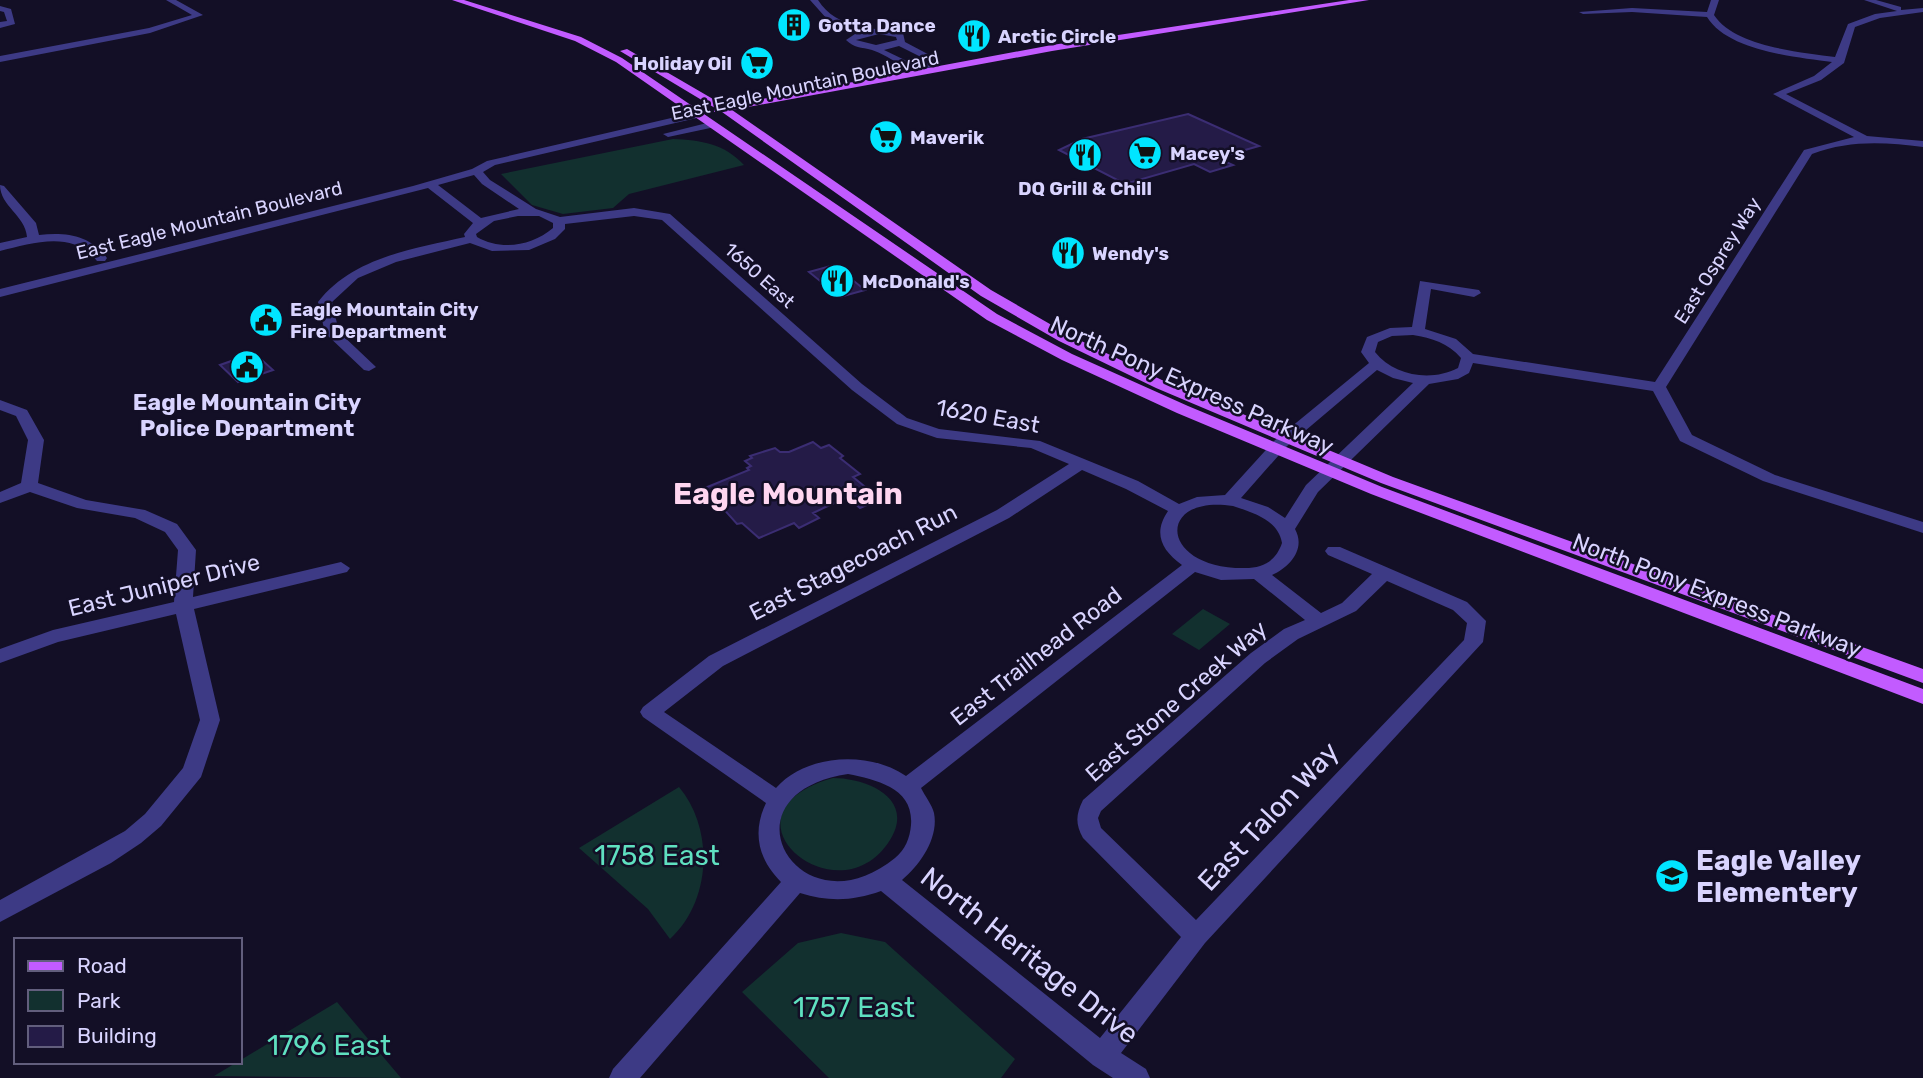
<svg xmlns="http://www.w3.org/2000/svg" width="1923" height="1078" font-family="Rubik,sans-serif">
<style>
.green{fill:#12302f}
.building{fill:#241b47;stroke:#3b2d73;stroke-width:2}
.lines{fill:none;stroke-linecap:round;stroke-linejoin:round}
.minor{fill:#3d3a85;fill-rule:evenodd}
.major{fill:#c25bff;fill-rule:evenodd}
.labels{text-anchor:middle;stroke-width:5;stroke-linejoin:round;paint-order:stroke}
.far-poi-label{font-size:19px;font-weight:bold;fill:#d9d4ff;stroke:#130f26;text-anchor:start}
.far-street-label{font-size:19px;fill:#d9d4ff;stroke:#130f26}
.street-label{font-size:23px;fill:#d9d4ff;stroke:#130f26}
.poi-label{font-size:23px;font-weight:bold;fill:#d9d4ff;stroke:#130f26}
.near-street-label{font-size:28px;fill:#d9d4ff;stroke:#130f26}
.near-park-label{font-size:28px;fill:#5fe0c0;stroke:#130f26}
.near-poi-label{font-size:28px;font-weight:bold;fill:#d9d4ff;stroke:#130f26;text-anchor:start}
.district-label{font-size:30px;font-weight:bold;fill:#ffd6f0;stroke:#130f26}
</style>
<rect width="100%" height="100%" fill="#130f26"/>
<path class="green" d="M 673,139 C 701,140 725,144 744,165 L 629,194 L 613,208 L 563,214 L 532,205 L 501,174 Z
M 1203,609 L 1230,624 L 1199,650 L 1172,634 Z
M 833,778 C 866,778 916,798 890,840 C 838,923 708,813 833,778 Z
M 679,787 C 714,828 712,901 670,939 L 648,909 L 579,848 Z
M 841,933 L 885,942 L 1015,1059 L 1001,1078 L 829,1078 L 742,992 L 798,943 Z
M 337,1002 L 401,1078 L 214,1076 Z"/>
<path class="building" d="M 1188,114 L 1259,146 L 1217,158 L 1233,165 L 1210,172 L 1194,164 L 1125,184 L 1059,150 L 1082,139 Z
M 834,265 L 865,290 L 840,297 L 809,272 Z
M 254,353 L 273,370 L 238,382 L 220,365 Z
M 813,442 L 821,448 L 829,445 L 843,456 L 840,458 L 860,474 L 853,477 L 880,499 L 860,508 L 847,497 L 813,513 L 819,518 L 799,528 L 794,523 L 759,538 L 742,523 L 737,524 L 705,488 L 749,470 L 747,468 L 751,466 L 745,461 L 752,458 L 750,456 L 775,448 L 780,452 L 789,452 Z"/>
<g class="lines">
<path class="minor" d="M 166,0 L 176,0 L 203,15 L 150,33 L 0,62 L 0,56 L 149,28 L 192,15 Z
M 810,0 L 818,0 C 837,30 873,27 903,33 L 905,42 L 941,61 C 912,82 897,58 872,50 C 861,47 854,48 846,40 L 858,32 L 827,19 ZM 879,34 L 896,37 L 897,40 L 876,45 L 856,40 ZM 899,46 L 929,61 L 911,63 L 884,50 Z
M 1711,0 L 1719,0 L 1714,15 C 1735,47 1800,52 1835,57 L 1848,24 L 1875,14 L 1897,11 L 1864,0 L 1876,0 L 1901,7 L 1901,10 L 1923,8 L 1923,12 L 1880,18 L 1855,27 L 1844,63 L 1821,80 L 1786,94 L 1867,136 L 1923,141 L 1923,147 C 1884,142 1849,140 1812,154 L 1666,387 L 1692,435 L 1775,475 L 1923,522 L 1923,533 L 1763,481 L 1680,441 L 1653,391 L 1473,363 L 1469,373 L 1458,379 L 1429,384 L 1318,492 L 1295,529 C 1306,549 1290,567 1272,575 L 1321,613 L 1342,603 L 1372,574 L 1328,555 L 1325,551 L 1328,547 L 1340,547 L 1467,602 L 1486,621 L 1483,642 L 1205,943 L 1121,1053 L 1146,1069 L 1150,1078 L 1113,1078 L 1093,1065 L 881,891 C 853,901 829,902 800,893 L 640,1078 L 609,1078 L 613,1069 L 781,882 C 758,859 752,832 766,803 L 643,717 L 640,712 L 643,707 L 709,656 L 997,510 L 1069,464 L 1031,448 L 937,438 L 897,424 L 852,390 L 662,220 L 634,216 L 565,224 L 565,229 L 555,239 L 529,250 L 492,251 L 470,243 L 396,262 L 358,278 L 332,302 L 339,332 L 376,367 L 369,371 L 364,370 L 325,333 L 318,302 C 353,257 413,249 465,237 L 464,234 L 473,223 L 428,188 L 0,297 L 0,289 L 413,186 L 472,169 L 487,161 L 697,112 L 702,115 L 701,117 L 495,165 L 483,172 L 490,180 L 536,209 L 560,217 L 634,208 L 670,214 L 862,384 L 907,418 L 939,429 L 1040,441 L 1138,481 L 1179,504 L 1197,497 L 1225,495 L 1274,441 L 1369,363 L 1361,352 L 1367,337 L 1390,328 L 1412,327 L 1420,281 L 1479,290 L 1481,293 L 1474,297 L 1431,289 L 1425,329 L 1456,339 L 1473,354 L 1655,382 L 1804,150 L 1854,137 L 1773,94 L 1814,76 L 1832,62 C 1795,57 1728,51 1707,17 L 1632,12 L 1583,14 L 1579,12 L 1632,8 L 1707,12 ZM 474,175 L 482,184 L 519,209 L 481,218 L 438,185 ZM 518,216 L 539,216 L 553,223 L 553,228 C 532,246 501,251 477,237 L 476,234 L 494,221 ZM 1413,335 C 1432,338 1448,343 1461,358 L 1458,368 C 1431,382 1394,376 1375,352 L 1378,342 L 1392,336 ZM 1377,370 L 1393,378 L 1413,383 L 1306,485 L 1285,518 L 1268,507 L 1241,498 L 1286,447 ZM 1082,470 L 1126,489 L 1168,511 C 1153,533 1161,550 1182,565 L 906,776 C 870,751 807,753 776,788 L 664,712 L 723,666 L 1009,518 ZM 1233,506 C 1254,513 1278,520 1282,543 C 1276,561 1263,568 1245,568 C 1159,569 1155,494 1233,506 ZM 1195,572 L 1221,580 L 1254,579 L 1305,620 L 1284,629 L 1251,653 L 1083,800 C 1076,814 1075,824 1083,838 L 1181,937 L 1100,1038 L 902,880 C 920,865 939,838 934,813 C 932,805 925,796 921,788 ZM 1387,581 L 1453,610 L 1467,623 L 1464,640 L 1196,920 L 1101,828 L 1098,818 L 1101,811 L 1265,663 L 1298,639 L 1356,611 ZM 848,774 C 877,780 914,788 911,825 C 910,838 905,850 895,858 C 799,936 716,794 848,774 Z
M 0,6 L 11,9 L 15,24 L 0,28 L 0,22 L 7,21 L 4,12 L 0,11 Z
M 711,122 L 715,123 L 715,127 L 668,137 L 663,134 Z
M 0,185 L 4,186 L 36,223 L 39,235 C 66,232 90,235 107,258 L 105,261 L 97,261 C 73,230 33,243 0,251 L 0,243 L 27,237 C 25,215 0,206 0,185 Z
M 0,400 L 27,410 L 44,440 L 38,483 L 86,500 L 145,510 L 177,524 L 196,550 L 193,597 L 341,562 L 350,568 L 347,572 L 194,609 L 220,720 L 201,777 L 161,826 L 141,843 L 111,863 L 0,922 L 0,900 L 125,831 L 145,814 L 183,768 L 200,720 L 176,614 L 58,642 L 0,663 L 0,649 L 53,630 L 174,602 L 178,550 L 165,532 L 135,518 L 77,508 L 30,492 L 0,503 L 0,492 L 21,483 L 28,440 L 16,416 L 0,410 Z"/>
<path class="major" d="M 452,0 L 464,0 L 581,37 L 622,58 L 997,314 L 1072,354 L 1188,406 L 1382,487 L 1923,689 L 1923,704 L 1371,494 L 1177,413 L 1062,360 L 987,320 L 616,62 L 575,41 Z
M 1349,0 L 1369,0 L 1052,51 L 732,110 L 991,290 L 1069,335 L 1166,382 L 1393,477 L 1923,669 L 1923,683 L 1381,483 L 1156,388 L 1059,341 L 981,296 L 722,112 L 714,112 L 715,108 L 620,51 L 627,49 L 725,106 L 1052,45 Z"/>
</g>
<defs>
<g id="building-disc" transform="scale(1.75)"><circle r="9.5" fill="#00e5ff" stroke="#130f26"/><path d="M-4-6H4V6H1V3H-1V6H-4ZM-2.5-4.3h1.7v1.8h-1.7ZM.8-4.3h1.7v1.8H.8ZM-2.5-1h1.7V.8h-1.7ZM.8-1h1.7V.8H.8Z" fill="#111"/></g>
<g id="restaurant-disc" transform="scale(1.75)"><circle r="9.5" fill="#00e5ff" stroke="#130f26"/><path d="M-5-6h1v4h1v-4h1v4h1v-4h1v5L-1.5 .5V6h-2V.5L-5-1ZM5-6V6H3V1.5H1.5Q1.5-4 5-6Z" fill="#111"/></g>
<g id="supermarket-disc" transform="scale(1.75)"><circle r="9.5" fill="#00e5ff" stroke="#130f26"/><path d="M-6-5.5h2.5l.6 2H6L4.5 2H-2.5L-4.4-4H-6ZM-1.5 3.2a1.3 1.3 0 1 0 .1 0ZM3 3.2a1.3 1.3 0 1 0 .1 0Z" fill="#111"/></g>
<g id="civic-disc" transform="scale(1.75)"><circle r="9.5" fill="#00e5ff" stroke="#130f26"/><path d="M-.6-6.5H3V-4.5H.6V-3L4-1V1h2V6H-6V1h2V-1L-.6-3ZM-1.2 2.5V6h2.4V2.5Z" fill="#111"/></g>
<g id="school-disc" transform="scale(1.75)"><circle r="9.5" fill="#00e5ff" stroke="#130f26"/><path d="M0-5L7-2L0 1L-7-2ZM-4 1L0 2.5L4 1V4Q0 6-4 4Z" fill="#111"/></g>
</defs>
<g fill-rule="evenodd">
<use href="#building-disc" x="794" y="25"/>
<use href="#restaurant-disc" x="974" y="36"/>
<use href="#supermarket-disc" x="757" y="63"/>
<use href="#supermarket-disc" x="886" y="137"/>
<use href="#supermarket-disc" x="1145" y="153"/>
<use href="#restaurant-disc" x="1085" y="155"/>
<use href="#restaurant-disc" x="1068" y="253"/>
<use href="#restaurant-disc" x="837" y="281"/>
<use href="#civic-disc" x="266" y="320"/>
<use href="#civic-disc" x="247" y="367"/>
<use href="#school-disc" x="1672" y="876"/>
</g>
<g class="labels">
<g class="far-poi-label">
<text x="818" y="32">Gotta Dance</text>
<text x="998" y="43">Arctic Circle</text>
<text x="732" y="70" text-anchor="end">Holiday Oil</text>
<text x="910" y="144">Maverik</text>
<text x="1170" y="160">Macey's</text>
<text x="1085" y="195" text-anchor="middle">DQ Grill &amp; Chill</text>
<text x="1092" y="260">Wendy's</text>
<text x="862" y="288">McDonald's</text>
<text x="290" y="316">Eagle Mountain City<tspan x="290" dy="22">Fire Department</tspan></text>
</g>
<g class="far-street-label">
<text transform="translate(805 85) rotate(-12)" y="7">East Eagle Mountain Boulevard</text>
<text transform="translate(209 220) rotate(-14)" y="7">East Eagle Mountain Boulevard</text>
<text transform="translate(1717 260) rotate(-58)" y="7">East Osprey Way</text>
<text transform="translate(760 275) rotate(42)" y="7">1650 East</text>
</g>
<g class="street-label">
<text transform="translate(1192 385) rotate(24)" y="8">North Pony Express Parkway</text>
<text transform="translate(988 416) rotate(10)" y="8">1620 East</text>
<text transform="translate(853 562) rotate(-27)" y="8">East Stagecoach Run</text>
<text transform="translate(164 585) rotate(-14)" y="8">East Juniper Drive</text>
<text transform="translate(1717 595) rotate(21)" y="8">North Pony Express Parkway</text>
<text transform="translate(1036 656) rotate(-38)" y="8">East Trailhead Road</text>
<text transform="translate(1176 701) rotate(-41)" y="8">East Stone Creek Way</text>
</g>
<g class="poi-label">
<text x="247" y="410">Eagle Mountain City<tspan x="247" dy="26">Police Department</tspan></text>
</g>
<g class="near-street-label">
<text transform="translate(1268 816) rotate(-47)" y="10">East Talon Way</text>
<text transform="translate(1030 955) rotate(38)" y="10">North Heritage Drive</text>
</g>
<g class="near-park-label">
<text x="657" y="865">1758 East</text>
<text x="854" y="1017">1757 East</text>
<text x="329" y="1055">1796 East</text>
</g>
<g class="near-poi-label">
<text x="1696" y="870">Eagle Valley<tspan x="1696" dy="32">Elementery</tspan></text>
</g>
<g class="district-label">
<text x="788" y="504">Eagle Mountain</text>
</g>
</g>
<rect x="14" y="938" width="228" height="126" fill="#130f26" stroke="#625e7d" stroke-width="2"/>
<rect x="28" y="961" width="35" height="10" fill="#c25bff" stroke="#625e7d" stroke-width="2"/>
<text x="77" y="973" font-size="21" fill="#d9d4ff">Road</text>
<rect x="28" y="990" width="35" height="21" fill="#12302f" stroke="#625e7d" stroke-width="2"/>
<text x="77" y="1008" font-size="21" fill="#d9d4ff">Park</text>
<rect x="28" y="1026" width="35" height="21" fill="#241b47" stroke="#625e7d" stroke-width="2"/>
<text x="77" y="1043" font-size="21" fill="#d9d4ff">Building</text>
</svg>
